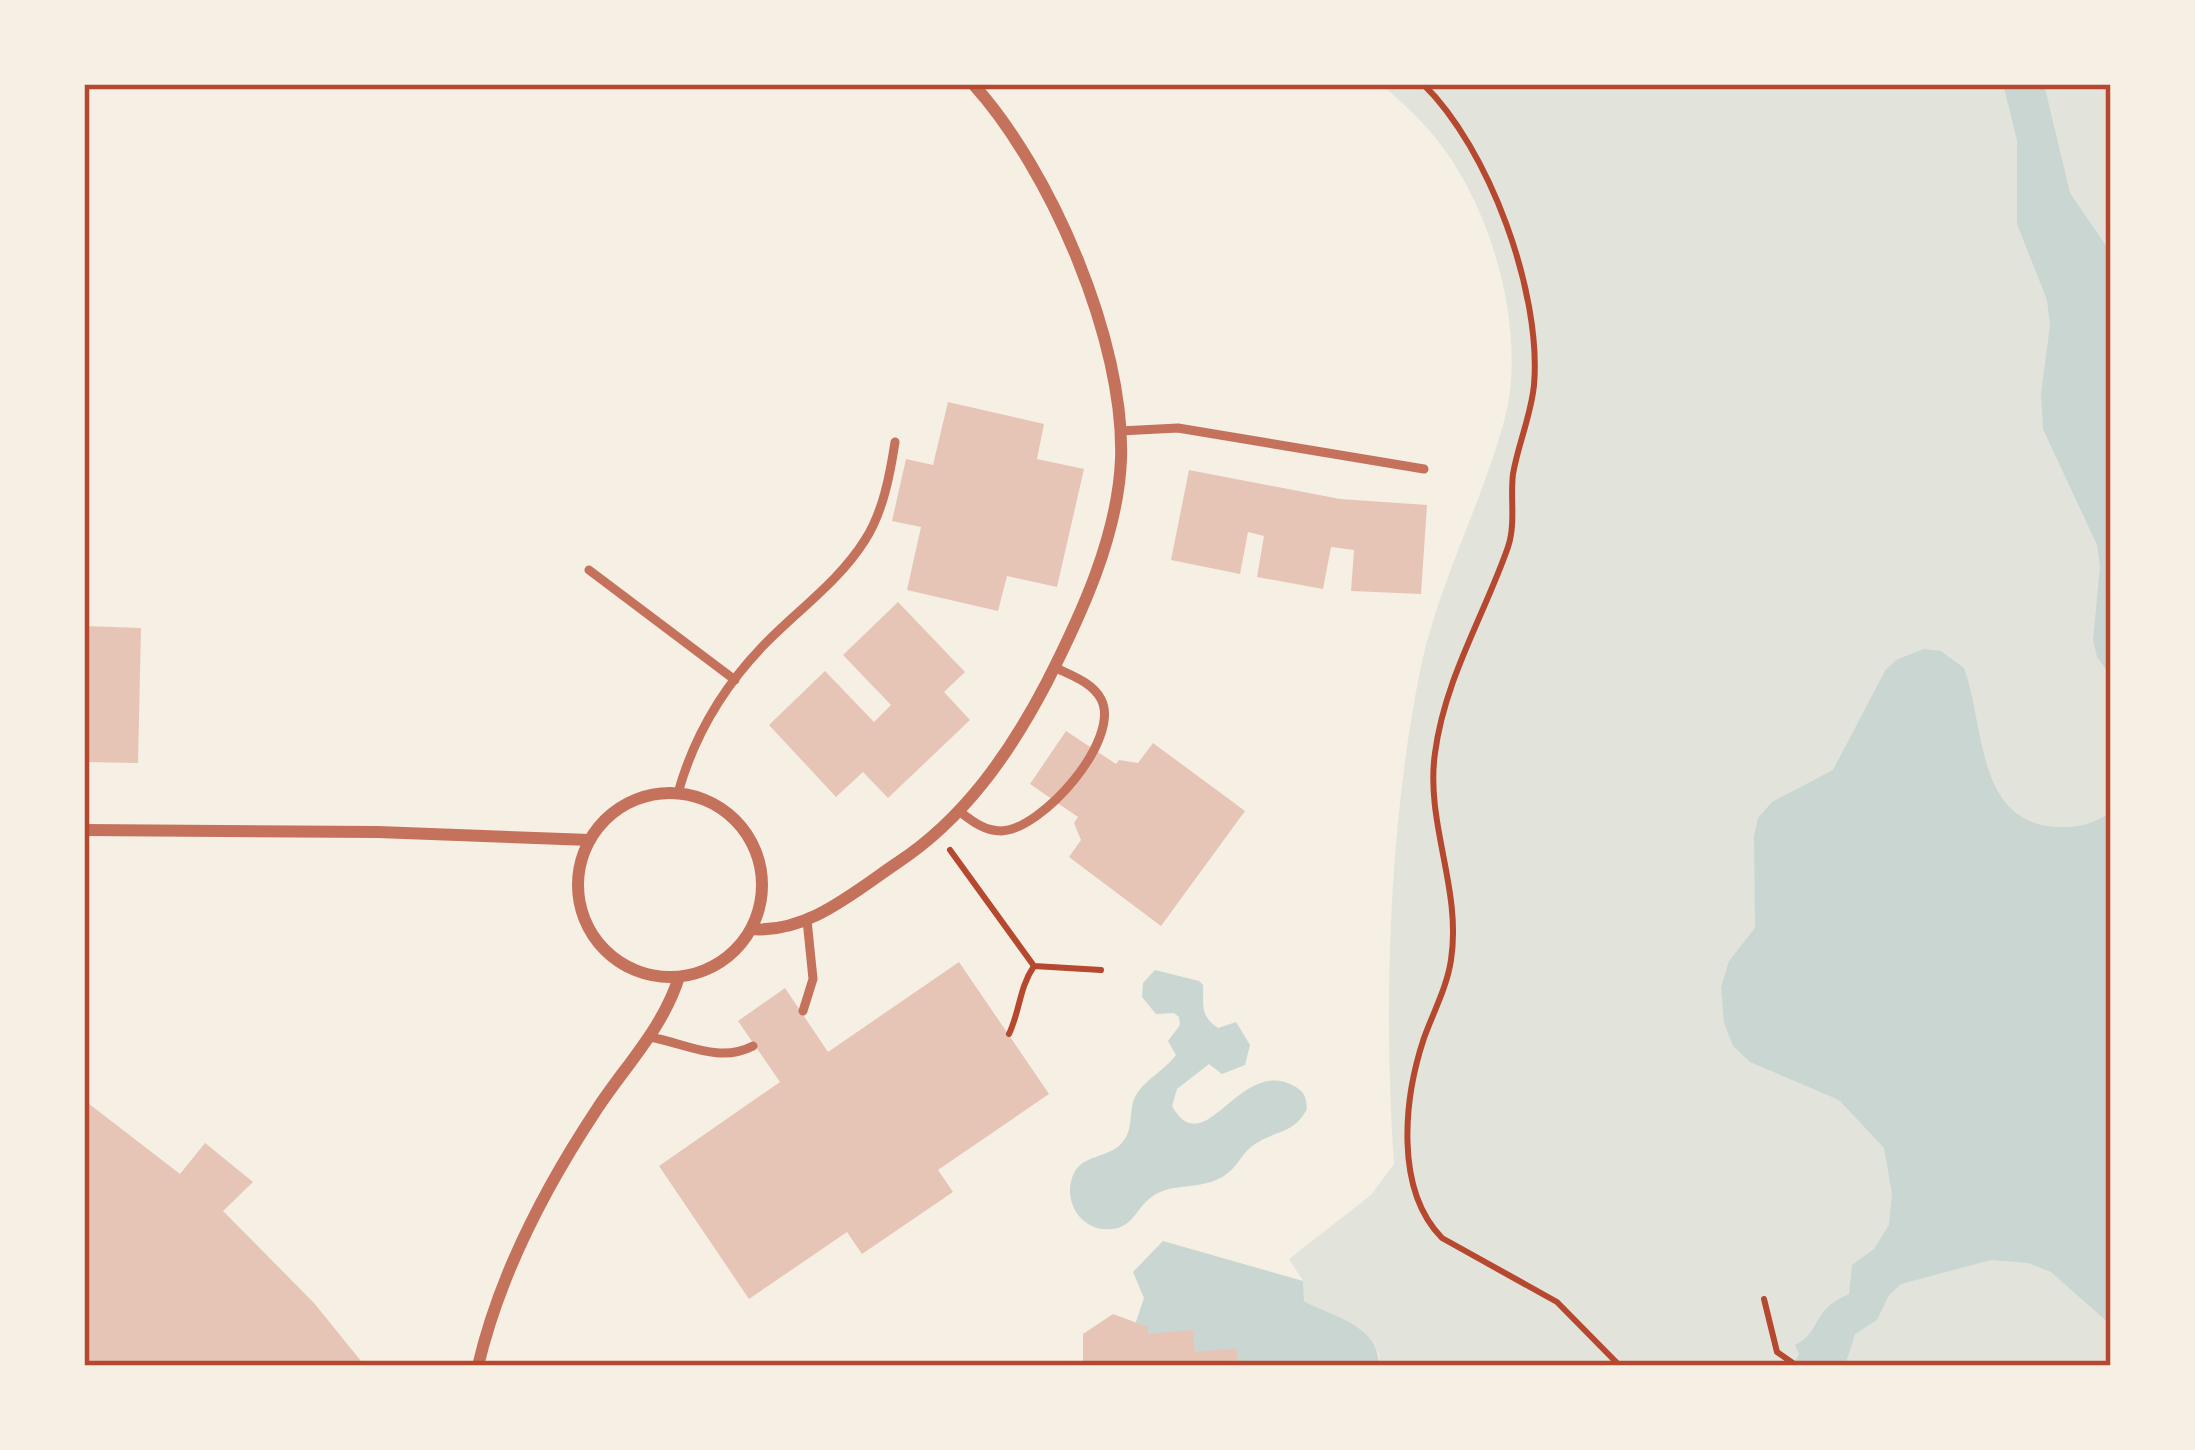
<svg xmlns="http://www.w3.org/2000/svg" width="2195" height="1450" font-family="'Source Sans 3',sans-serif">
<style>
.green{fill:#e2e4dc}
.water{fill:#c9d6d2}
.building{fill:#e6c5b7}
.lines{fill:none;stroke-linecap:round;stroke-linejoin:round}
.path{stroke:#b5482f;stroke-width:6}
.service{stroke:#c5725c;stroke-width:9}
.minor{stroke:#c5725c;stroke-width:12}
.neatline{fill:none;stroke:#b5482f;stroke-width:4.5}
</style>
<rect width="100%" height="100%" fill="#f6efe4"/>
<path class="green" d="M 1381,84 L 2111,84 L 2111,1366 L 1379,1366 L 1379,1354 L 1373,1344 L 1304,1301 L 1303,1281 L 1289,1259 L 1371,1195 L 1394,1164 C 1383,1005 1389,822 1421,666 C 1439,583 1480,507 1503,425 C 1528,341 1496,220 1444,149 C 1426,124 1404,104 1381,84 Z"/>
<path class="water" d="M 2003,84 L 2044,84 L 2070,193 L 2111,253 L 2111,676 L 2097,657 L 2093,640 L 2100,566 L 2097,545 L 2043,429 L 2041,394 L 2050,325 L 2047,300 L 2017,224 L 2017,140 Z
M 1924,649 L 1941,651 L 1964,668 C 1985,724 1975,823 2057,827 C 2078,828 2094,824 2111,812 L 2111,1325 L 2051,1272 L 2028,1263 L 1991,1260 L 1901,1284 L 1889,1295 L 1877,1320 L 1855,1334 L 1845,1366 L 1793,1366 L 1799,1354 L 1795,1345 C 1823,1331 1809,1311 1849,1294 L 1852,1265 L 1874,1249 L 1889,1225 L 1892,1194 L 1884,1148 L 1839,1100 L 1750,1062 L 1733,1046 L 1724,1023 L 1721,987 L 1729,961 L 1755,928 L 1754,836 L 1758,818 L 1772,802 L 1833,770 L 1886,669 L 1898,659 Z
M 1155,970 L 1199,981 L 1203,985 C 1204,1003 1199,1016 1218,1028 L 1236,1022 L 1250,1045 L 1245,1065 L 1222,1074 L 1209,1064 L 1177,1089 L 1172,1106 C 1205,1165 1240,1055 1294,1086 C 1305,1092 1306,1097 1307,1109 C 1294,1134 1276,1130 1255,1144 C 1237,1156 1238,1175 1207,1183 C 1189,1188 1169,1185 1153,1196 C 1137,1206 1134,1227 1112,1229 C 1081,1233 1061,1200 1074,1173 C 1083,1155 1106,1158 1120,1145 C 1133,1132 1129,1119 1133,1102 C 1140,1081 1164,1072 1176,1055 L 1168,1041 L 1180,1025 L 1179,1017 L 1174,1013 L 1156,1014 L 1142,997 L 1143,983 Z
M 1163,1241 L 1303,1281 L 1304,1301 C 1332,1317 1380,1325 1379,1366 L 1121,1366 L 1144,1298 L 1133,1272 Z"/>
<path class="building" d="M 948,402 L 1044,424 L 1037,459 L 1084,469 L 1057,587 L 1007,576 L 998,611 L 907,590 L 921,527 L 892,521 L 906,459 L 933,465 Z
M 1189,470 L 1340,499 L 1427,505 L 1421,594 L 1351,591 L 1354,550 L 1331,547 L 1323,589 L 1257,577 L 1264,536 L 1248,532 L 1240,574 L 1171,560 Z
M 898,602 L 965,672 L 944,692 L 970,720 L 888,798 L 863,772 L 836,797 L 769,725 L 825,671 L 874,722 L 891,705 L 843,655 Z
M 84,626 L 141,628 L 138,763 L 84,762 Z
M 1066,731 L 1116,764 L 1119,760 L 1138,763 L 1153,743 L 1245,811 L 1161,926 L 1069,857 L 1081,840 L 1074,823 L 1078,817 L 1030,784 Z
M 959,962 L 1049,1094 L 938,1170 L 953,1192 L 862,1254 L 847,1232 L 749,1299 L 659,1166 L 780,1082 L 738,1021 L 785,988 L 828,1052 Z
M 84,1100 L 180,1174 L 205,1143 L 253,1182 L 223,1211 L 314,1303 L 365,1366 L 84,1366 Z
M 1113,1314 L 1148,1327 L 1148,1334 L 1193,1330 L 1195,1352 L 1236,1348 L 1238,1366 L 1167,1366 L 1166,1361 L 1149,1366 L 1083,1366 L 1083,1334 Z"/>
<g class="lines">
<path class="path" d="M 1423,84 C 1489,148 1542,293 1534,385 C 1531,416 1518,444 1513,474 C 1510,498 1516,523 1508,547 C 1484,616 1445,678 1435,753 C 1425,823 1462,889 1451,960 C 1447,987 1433,1013 1424,1038 C 1404,1098 1394,1189 1442,1238 L 1557,1302 L 1620,1366
M 950,850 L 1034,966 C 1019,988 1020,1011 1009,1034
M 1034,966 L 1101,970
M 1764,1299 L 1777,1352 L 1797,1366"/>
<path class="service" d="M 1120,431 L 1178,428 L 1424,469
M 589,570 L 735,680
M 678,793 C 693,739 722,689 761,648 C 795,612 838,583 865,540 C 883,512 890,475 895,442
M 959,811 C 972,821 984,831 1001,831 C 1042,830 1122,739 1101,699 C 1092,682 1070,675 1054,667
M 803,1011 L 813,979 L 807,920
M 649,1037 C 686,1043 718,1064 753,1046"/>
<path class="minor" d="M578 885a92 92 0 1 1 184 0a92 92 0 1 1-184 0Z
M 84,830 L 378,832 L 590,840
M 751,929 C 807,934 854,892 897,863 C 964,819 1010,753 1047,682 C 1081,615 1118,536 1121,459 C 1125,342 1051,170 973,84
M 478,1366 C 499,1276 546,1186 597,1109 C 626,1065 663,1028 679,977"/>
</g>
<rect width="2195" height="1450" fill="none" stroke="#f6efe4" stroke-width="174"/>
<rect x="87" y="87" width="2021" height="1276" class="neatline"/>
</svg>
